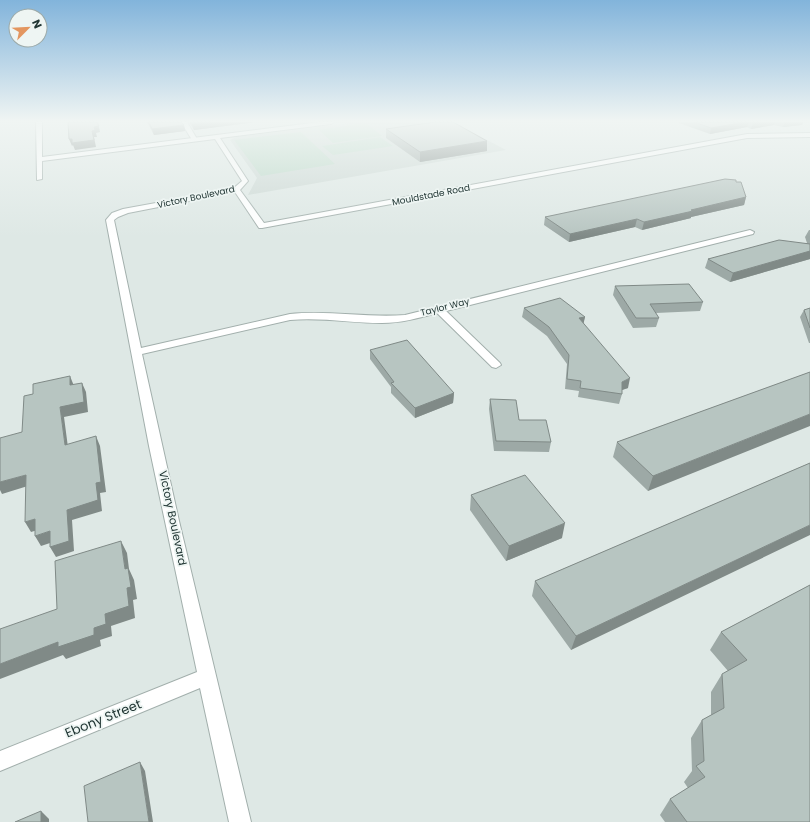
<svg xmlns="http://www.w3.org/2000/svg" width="810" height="822" font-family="Poppins,sans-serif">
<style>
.built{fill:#ccd8d4}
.green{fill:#b9d7c6}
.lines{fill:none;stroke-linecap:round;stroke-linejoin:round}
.lane-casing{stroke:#a2afac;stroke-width:2}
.street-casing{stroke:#a2afac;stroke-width:2}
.lane{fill:#fff;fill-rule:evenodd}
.street{fill:#fff;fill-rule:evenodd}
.wall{fill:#9da9a6}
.shaded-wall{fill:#808a87}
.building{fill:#b7c5c1;stroke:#808a87}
.labels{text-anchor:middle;stroke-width:3.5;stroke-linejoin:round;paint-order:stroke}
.far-street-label{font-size:9px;fill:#213634;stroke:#eef5f3}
.street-label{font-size:11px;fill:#213634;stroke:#eef5f3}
.near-street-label{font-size:13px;fill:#213634;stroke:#eef5f3}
</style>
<rect width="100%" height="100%" fill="#dee8e5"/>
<path class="built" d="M 359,122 L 453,122 L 506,150 L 248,195 L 257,178 L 230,140 L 236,137 Z"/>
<path class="green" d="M 366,123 L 382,136 L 333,143 L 319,130 Z
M 301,132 L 335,164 L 261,176 L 234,140 Z
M 380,137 L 393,146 L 333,155 L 322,146 Z"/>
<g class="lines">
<g class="lane-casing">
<path id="lane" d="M 181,122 L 187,122 L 197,139 L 196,140 L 192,140 Z"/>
</g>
<g class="street-casing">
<path id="street" d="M 36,122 L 42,122 L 42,157 L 320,122 L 334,122 L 331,124 L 220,138 L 248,181 L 240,190 L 264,223 L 747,134 L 810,133 L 810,137 L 747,138 L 262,228 L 259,228 L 235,192 L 128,213 L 118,217 L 114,220 L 141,348 L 290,314 C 328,310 367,318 405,315 L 750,230 L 754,232 L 753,234 L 446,311 L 500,363 L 501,365 L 496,368 L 492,367 L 437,313 C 419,318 401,323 382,323 C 351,323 321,317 290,320 L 142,354 L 179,521 L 251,822 L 229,822 L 200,688 L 0,771 L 0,751 L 197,672 L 149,446 L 106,220 L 112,213 L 123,209 L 227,190 L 235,187 L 242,181 L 215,139 L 42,161 L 42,179 L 37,180 Z"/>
</g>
<use href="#lane" class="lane"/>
<use href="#street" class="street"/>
</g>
<path class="wall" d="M 147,122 L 181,122 L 184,125 L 185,131 L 154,135 Z
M 189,122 L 256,122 L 194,130 Z
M 676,122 L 803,122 L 802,125 L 783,127 L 774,125 L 751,129 L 747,127 L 710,134 Z
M 386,129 L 487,151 L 420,162 L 386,138 Z
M 736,182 L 746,197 L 744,205 L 691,217 L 691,218 L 642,230 L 635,227 L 569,242 L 544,225 L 545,217 Z
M 809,230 L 810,230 L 810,259 L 730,282 L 705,268 L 708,259 L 807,243 L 805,237 Z
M 615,286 L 703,302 L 700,311 L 656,313 L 659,318 L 656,327 L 633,328 L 613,295 Z
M 524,308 L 585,317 L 583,323 L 628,388 L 622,390 L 622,394 L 619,404 L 578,397 L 579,391 L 565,389 L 567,364 L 547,336 L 522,317 Z
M 810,308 L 810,343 L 809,343 L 800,317 L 804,310 Z
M 370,350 L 454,393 L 453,403 L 415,418 L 391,393 L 391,387 L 370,359 Z
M 810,372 L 648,491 L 613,457 L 617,442 Z
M 490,399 L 551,442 L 549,452 L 494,451 L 489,409 Z
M 810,463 L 571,650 L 532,596 L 535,581 Z
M 471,495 L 562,538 L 506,561 L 470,510 Z
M 810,585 L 810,822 L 665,822 L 660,815 L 670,799 L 688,788 L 684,782 L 692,771 L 691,738 L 702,720 L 711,715 L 711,692 L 722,674 L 728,671 L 710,650 L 721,632 Z"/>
<path class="shaded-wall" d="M 98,122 L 100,132 L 96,133 L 97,137 L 94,137 L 96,147 L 75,150 L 73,145 L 72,146 L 69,139 L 92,131 Z
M 211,122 L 256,122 L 194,130 L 192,124 Z
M 746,122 L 749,122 L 747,127 L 710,134 L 711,128 Z
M 761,122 L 775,122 L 774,125 L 751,129 L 753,123 Z
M 785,122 L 803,122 L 802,125 L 783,127 Z
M 184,125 L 185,131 L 154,135 L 152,129 Z
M 487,141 L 487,151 L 420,162 L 420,152 Z
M 746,197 L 744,205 L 691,217 L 691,218 L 642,230 L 644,222 L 691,210 Z
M 637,219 L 635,227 L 569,242 L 570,234 Z
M 810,251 L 810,259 L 730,282 L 733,273 Z
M 585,317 L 583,326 L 579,318 Z
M 70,376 L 74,386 L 70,385 Z
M 630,378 L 628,388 L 619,391 L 622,382 Z
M 82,383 L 86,392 L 88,412 L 64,417 L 69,455 L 65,445 L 60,407 Z
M 454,393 L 453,403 L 415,418 L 415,408 Z
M 810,414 L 810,426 L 648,491 L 653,476 Z
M 96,436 L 100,446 L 106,492 L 100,493 L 102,511 L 72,520 L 74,551 L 56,557 L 50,547 L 67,510 L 96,483 Z
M 26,475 L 31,485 L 2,494 L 0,490 L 0,482 Z
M 35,519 L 41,529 L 31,532 L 25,522 Z
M 565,523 L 562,538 L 506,561 L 509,546 Z
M 810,525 L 810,535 L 571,650 L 576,636 Z
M 50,531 L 56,541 L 41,546 L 35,536 Z
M 121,541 L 127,553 L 129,569 L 134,580 L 137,599 L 133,600 L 135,618 L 111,626 L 112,636 L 100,640 L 101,646 L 66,659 L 63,655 L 0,679 L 0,664 L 94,628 L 105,614 L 125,569 Z
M 140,762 L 145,771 L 153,822 L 149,822 Z
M 41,811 L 49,819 L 49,822 L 41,822 Z"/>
<path class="building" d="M 68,122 L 97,122 L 99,126 L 94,127 L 95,130 L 92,131 L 94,140 L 72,143 L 72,139 L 69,139 Z
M 149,122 L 181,122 L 184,125 L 152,129 Z
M 191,122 L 211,122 L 192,124 Z
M 435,122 L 453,122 L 487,141 L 420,152 L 386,129 Z
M 694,122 L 746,122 L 711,128 Z
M 750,122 L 761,122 L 753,123 Z
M 725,179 L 736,180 L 736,182 L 741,182 L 746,197 L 691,210 L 693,211 L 644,222 L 637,219 L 570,234 L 545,217 Z
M 779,240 L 810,244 L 810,251 L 733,273 L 708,259 Z
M 689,284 L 703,302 L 650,304 L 659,318 L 636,318 L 615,286 Z
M 560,298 L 585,317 L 579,318 L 630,378 L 622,382 L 622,394 L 580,388 L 581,381 L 567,379 L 569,355 L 549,327 L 524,308 Z
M 810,308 L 810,328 L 804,310 Z
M 407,340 L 454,393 L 415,408 L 391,383 L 394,382 L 370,350 Z
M 810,372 L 810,414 L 653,476 L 617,442 Z
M 70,376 L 70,385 L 82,383 L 84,402 L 60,407 L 65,445 L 96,436 L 101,482 L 96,483 L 98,500 L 67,510 L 69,541 L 50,547 L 50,531 L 35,536 L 35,519 L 25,522 L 26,475 L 0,482 L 0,438 L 22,432 L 24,396 L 33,394 L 33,384 Z
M 490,399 L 516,400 L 519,420 L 546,420 L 551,442 L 496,441 Z
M 810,463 L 810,525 L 576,636 L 535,581 Z
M 525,475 L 565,523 L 509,546 L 471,495 Z
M 121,541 L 125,569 L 128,568 L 131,587 L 127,588 L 129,606 L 105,614 L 106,624 L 94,628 L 94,635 L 58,647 L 58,642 L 0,664 L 0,629 L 57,609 L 55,561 Z
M 810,585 L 810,822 L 687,822 L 670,799 L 705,777 L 696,766 L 704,761 L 702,720 L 724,708 L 722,674 L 747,660 L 721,632 Z
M 140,762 L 149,822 L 88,822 L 84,786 Z
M 41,811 L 41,822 L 15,822 Z"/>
<linearGradient id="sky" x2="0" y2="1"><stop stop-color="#82b4db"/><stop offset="0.51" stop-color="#f0f5f3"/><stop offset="1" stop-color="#f0f5f3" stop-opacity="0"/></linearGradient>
<rect width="810" height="237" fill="url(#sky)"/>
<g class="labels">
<g class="far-street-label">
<text transform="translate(431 195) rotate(-11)" y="3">Mouldstade Road</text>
<text transform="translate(196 197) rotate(-12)" y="3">Victory Boulevard</text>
<text transform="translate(445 307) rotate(-14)" y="3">Taylor Way</text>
</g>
<g class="street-label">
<text transform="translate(173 518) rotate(78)" y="4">Victory Boulevard</text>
</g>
<g class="near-street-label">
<text transform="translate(103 718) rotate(-22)" y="5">Ebony Street</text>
</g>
</g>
<g transform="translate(28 28) rotate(66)"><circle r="19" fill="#eef5f3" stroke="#9ca9a7"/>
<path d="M0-3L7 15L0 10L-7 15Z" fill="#e39660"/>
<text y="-6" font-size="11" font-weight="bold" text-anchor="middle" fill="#213634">N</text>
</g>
</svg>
